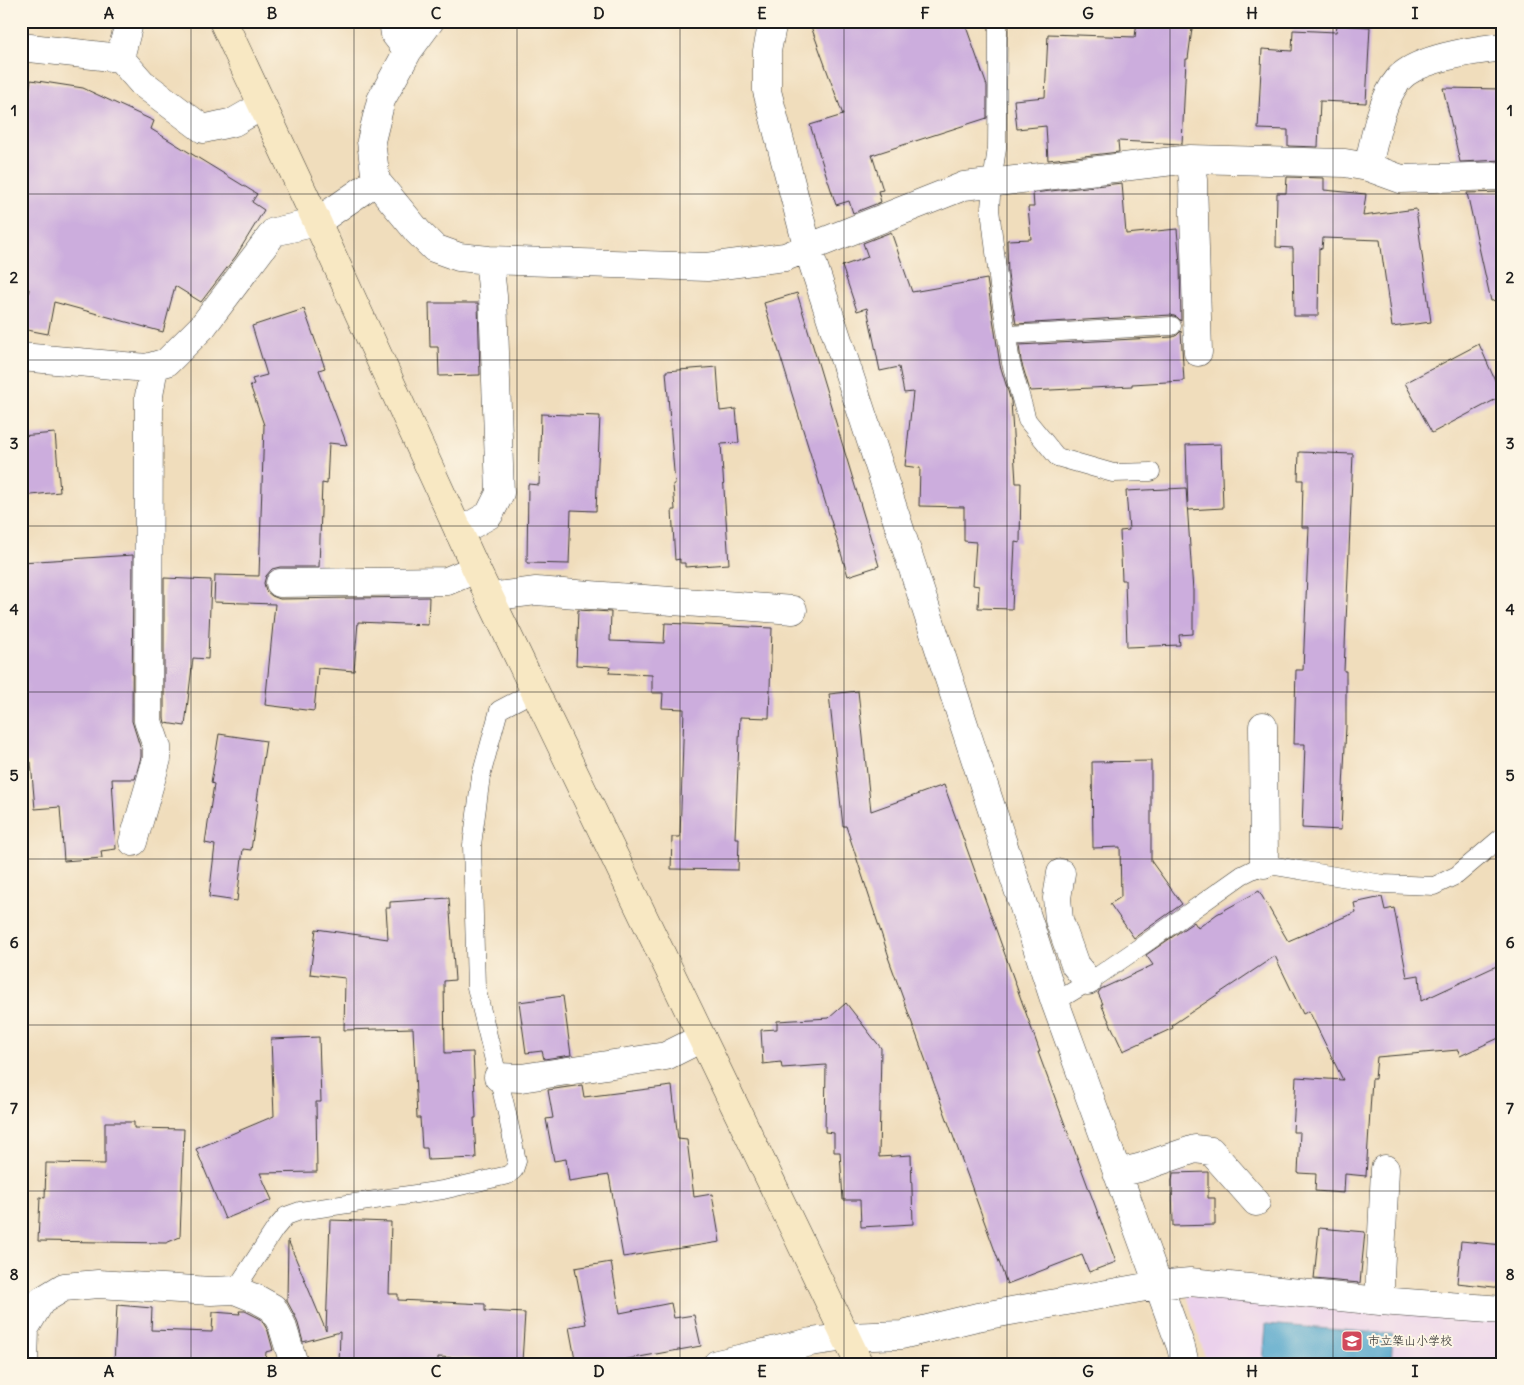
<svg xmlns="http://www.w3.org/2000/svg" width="1524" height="1385" font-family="Delius,'Klee One',sans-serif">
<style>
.built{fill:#ebd1ec}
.water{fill:#4fa4cb;stroke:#366074}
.building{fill:#ccaddd}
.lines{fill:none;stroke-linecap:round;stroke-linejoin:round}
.lane-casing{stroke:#3c3934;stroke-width:19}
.street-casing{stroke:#3c3934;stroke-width:29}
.secondary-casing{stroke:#3c3934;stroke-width:29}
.lane{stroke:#fff;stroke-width:18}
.street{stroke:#fff;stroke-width:28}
.secondary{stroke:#f8e8c3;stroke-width:28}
.grid{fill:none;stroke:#1c1c1c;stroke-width:1;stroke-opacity:0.55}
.labels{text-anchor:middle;stroke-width:4;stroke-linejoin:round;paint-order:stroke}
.poi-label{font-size:12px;fill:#1c1c1c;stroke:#fcf5e5;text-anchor:start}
.neatline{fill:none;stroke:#1c1c1c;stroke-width:2}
.grid-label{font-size:16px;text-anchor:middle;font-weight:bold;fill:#1c1c1c}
</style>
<rect width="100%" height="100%" fill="#fcf5e5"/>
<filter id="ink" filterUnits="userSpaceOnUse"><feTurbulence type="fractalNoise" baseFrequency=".02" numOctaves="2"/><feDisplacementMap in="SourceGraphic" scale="10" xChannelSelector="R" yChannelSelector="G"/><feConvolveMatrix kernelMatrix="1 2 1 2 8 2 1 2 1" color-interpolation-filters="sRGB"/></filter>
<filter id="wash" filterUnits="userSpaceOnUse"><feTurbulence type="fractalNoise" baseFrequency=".0096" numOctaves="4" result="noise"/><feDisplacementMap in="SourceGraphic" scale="20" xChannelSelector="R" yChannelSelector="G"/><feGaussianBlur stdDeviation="1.12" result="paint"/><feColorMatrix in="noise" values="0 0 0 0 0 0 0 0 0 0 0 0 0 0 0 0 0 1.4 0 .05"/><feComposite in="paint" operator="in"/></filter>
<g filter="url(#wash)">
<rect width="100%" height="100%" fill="#f0ddbc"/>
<path class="built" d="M 1187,1295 L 1503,1319 L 1503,1364 L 1207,1364 Z"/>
<path class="water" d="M 1266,1324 L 1393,1334 L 1391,1364 L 1263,1364 Z"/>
<g id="blocks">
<path class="building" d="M 809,21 L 964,21 L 987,86 L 987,118 L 872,155 L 883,190 L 878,191 L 881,202 L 853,213 L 849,201 L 836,205 L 810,125 L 843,115 Z
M 1137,21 L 1193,21 L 1188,59 L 1186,59 L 1182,144 L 1118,141 L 1119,152 L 1048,160 L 1046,126 L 1017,129 L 1014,100 L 1045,97 L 1048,34 L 1135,37 Z
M 1337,25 L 1370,27 L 1366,103 L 1320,101 L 1318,147 L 1288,146 L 1288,130 L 1258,129 L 1262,49 L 1292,51 L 1293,30 L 1336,32 Z
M 31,80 L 83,88 L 154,121 L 151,129 L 257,194 L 252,202 L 264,210 L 236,256 L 201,302 L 175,286 L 163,332 L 54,302 L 48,334 L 22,329 L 29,289 L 21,288 L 21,142 Z
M 1443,88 L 1503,89 L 1503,160 L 1460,162 Z
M 1287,177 L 1324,178 L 1324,190 L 1366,194 L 1363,216 L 1416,209 L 1431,322 L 1392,327 L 1380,240 L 1323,238 L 1322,249 L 1319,248 L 1318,316 L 1294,316 L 1293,248 L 1276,247 L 1277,193 L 1286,193 Z
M 1122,183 L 1126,234 L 1177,229 L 1180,264 L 1181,321 L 1177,317 L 1171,315 L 1016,324 L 1008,275 L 1007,240 L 1031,239 L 1028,207 L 1034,207 L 1033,193 Z
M 1503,192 L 1503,299 L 1491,301 L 1467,193 Z
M 891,232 L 912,292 L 987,279 L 1000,365 L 1011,401 L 1016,483 L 1021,483 L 1020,543 L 1015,542 L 1012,609 L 978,608 L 979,586 L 973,585 L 976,542 L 964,541 L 964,507 L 919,506 L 920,468 L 905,466 L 913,392 L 904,393 L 899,367 L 880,371 L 867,308 L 857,311 L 842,266 L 868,257 L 863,243 Z
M 797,293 L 879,566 L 848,576 L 764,303 Z
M 429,303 L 478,303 L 480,375 L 439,376 L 438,347 L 430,347 Z
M 304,309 L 325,368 L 319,370 L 347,445 L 329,443 L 327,484 L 322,483 L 319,567 L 280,567 L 272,569 L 266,576 L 264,583 L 266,591 L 272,596 L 280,599 L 429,597 L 428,625 L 358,622 L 354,671 L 318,668 L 314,711 L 265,705 L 275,604 L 214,602 L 215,575 L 259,576 L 264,425 L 250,385 L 254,384 L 252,379 L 267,375 L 252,326 Z
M 1181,331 L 1184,381 L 1132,384 L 1132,386 L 1030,391 L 1021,361 L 1019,345 L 1173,337 L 1177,335 Z
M 1479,344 L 1502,396 L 1432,433 L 1405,383 Z
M 717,367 L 720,411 L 736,409 L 739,443 L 721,444 L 729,564 L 685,567 L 685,563 L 680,563 L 680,559 L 675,560 L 672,510 L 675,510 L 673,484 L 675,484 L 666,371 Z
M 541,414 L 600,416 L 596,511 L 571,510 L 569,564 L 527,563 L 528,484 L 539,485 Z
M 55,433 L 60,492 L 21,496 L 21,436 Z
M 1221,444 L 1223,508 L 1188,510 L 1186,445 Z
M 1299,452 L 1353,454 L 1344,671 L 1346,671 L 1346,726 L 1341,830 L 1302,828 L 1305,744 L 1294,744 L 1296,670 L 1303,670 L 1309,527 L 1302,527 L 1303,480 L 1298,480 Z
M 1186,488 L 1193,591 L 1193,634 L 1179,635 L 1180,645 L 1127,647 L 1125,580 L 1122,580 L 1120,531 L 1129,530 L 1126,491 Z
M 133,555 L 132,721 L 141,750 L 141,757 L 135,779 L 112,779 L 116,849 L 101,851 L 102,858 L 64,861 L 60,807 L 35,809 L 31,762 L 21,763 L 21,562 Z
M 164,578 L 211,580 L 208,659 L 193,658 L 185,726 L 165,723 L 164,718 Z
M 578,610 L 611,612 L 610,641 L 664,643 L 665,623 L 772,628 L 769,718 L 740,717 L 735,838 L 739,838 L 738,870 L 671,869 L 672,837 L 680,837 L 684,709 L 662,708 L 663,693 L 652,693 L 652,675 L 609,673 L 610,667 L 576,665 Z
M 858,691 L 871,811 L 944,785 L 1040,1052 L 1038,1052 L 1116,1262 L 1089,1272 L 1082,1255 L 1007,1284 L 888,957 L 889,957 L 846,826 L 843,826 L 829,694 Z
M 219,734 L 266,741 L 257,800 L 258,800 L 251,850 L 243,849 L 237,901 L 209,897 L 215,845 L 205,843 L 214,784 L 211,783 Z
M 1151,761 L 1151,861 L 1182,904 L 1134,938 L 1110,904 L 1121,897 L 1120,847 L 1093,848 L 1092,762 Z
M 1259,891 L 1288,941 L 1356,912 L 1354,903 L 1382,897 L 1385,910 L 1394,908 L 1407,977 L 1419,975 L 1421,1001 L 1503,963 L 1503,1036 L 1460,1056 L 1458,1050 L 1377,1057 L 1375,1079 L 1372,1079 L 1366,1176 L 1345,1174 L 1344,1193 L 1315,1191 L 1316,1174 L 1298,1173 L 1300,1132 L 1293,1132 L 1296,1077 L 1343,1080 L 1309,1011 L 1303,1014 L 1275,956 L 1172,1025 L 1173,1028 L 1123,1051 L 1101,1004 L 1103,1004 L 1098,993 L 1101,989 L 1153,965 L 1146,955 L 1194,922 L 1198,928 L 1217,914 Z
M 449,898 L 455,980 L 444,981 L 445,1053 L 473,1052 L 476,1118 L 474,1118 L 476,1158 L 428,1160 L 427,1148 L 422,1148 L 420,1118 L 417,1118 L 413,1028 L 344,1030 L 345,978 L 310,974 L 316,929 L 388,939 L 386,908 L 390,908 L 390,902 Z
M 563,996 L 571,1055 L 544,1059 L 542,1051 L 526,1053 L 519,1002 Z
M 846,1003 L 881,1048 L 879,1157 L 911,1155 L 913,1224 L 861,1227 L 860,1200 L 843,1200 L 840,1152 L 834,1152 L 834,1133 L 825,1132 L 826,1065 L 782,1068 L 781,1062 L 763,1064 L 761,1030 L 777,1029 L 777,1021 L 829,1018 Z
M 319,1037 L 321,1102 L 316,1102 L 317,1172 L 260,1173 L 272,1200 L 225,1219 L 196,1149 L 274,1116 L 271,1039 Z
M 582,1085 L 584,1097 L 672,1086 L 678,1139 L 687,1140 L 694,1197 L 712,1194 L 720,1242 L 623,1257 L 609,1175 L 569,1181 L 566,1159 L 554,1161 L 546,1119 L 553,1118 L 548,1090 Z
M 105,1122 L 134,1122 L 134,1128 L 184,1129 L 180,1237 L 166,1243 L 38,1241 L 40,1197 L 45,1198 L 46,1163 L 105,1164 Z
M 1208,1172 L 1208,1198 L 1215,1198 L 1215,1225 L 1173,1226 L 1172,1181 L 1173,1173 Z
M 330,1220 L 391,1222 L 389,1294 L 398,1294 L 398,1300 L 485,1304 L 485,1311 L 525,1313 L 522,1362 L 438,1357 L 438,1364 L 339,1364 L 340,1332 L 303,1342 L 297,1320 L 287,1301 L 288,1240 L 326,1331 Z
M 1319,1228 L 1365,1232 L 1360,1283 L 1314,1279 Z
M 1461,1241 L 1503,1245 L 1503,1288 L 1457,1283 Z
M 611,1262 L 620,1313 L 671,1303 L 674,1318 L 694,1315 L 701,1346 L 600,1364 L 576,1364 L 569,1327 L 586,1324 L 575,1268 Z
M 117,1305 L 152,1308 L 151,1330 L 212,1332 L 213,1312 L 240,1314 L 239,1311 L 245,1311 L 261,1319 L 268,1331 L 273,1350 L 266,1352 L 265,1364 L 114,1364 Z"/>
</g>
</g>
<g filter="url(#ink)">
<use href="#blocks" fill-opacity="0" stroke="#3c3934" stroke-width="1"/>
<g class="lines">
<g class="lane-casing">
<path id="lane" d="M 999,21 L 998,25 L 997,148 L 992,183 L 990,209 L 999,286 L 1011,363 L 1027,420 L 1057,457 L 1113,473 L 1151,472
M 1007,335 L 1172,326
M 1055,1002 L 1095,978 L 1153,938 L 1242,875 L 1264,864 L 1383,884 L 1434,886 L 1457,875 L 1503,836
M 235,1290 L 275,1229 L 286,1216 L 300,1211 L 443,1190 L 508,1175 L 514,1170 L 517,1161 L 506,1109 L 476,987 L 472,845 L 481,776 L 499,710 L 535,691"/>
</g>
<g class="street-casing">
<path id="street" d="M 393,21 L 395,34 L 408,51
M 430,21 L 408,51 L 381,100 L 371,141 L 376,181 L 418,232 L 434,248 L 459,257 L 489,260 L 707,267 L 785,257 L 964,186 L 1190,159 L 1345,163 L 1368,167 L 1401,179 L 1503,176
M 773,21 L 767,51 L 767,91 L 808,249 L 1055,1002 L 1181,1347 L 1185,1364
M 21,47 L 120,58 L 142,83 L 203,129 L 234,122 L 262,106
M 120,58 L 128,27 L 128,21
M 1190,159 L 1193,180 L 1198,352
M 1368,167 C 1374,141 1381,100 1398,80 C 1415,58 1476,50 1503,47
M 21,357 L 147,368 L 167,362 L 203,326 L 274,232 L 317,222 L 376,181
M 459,532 L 489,515 L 500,493 L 493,296 L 489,260
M 280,583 L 447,581 L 476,569
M 489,597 L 536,591 L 793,610
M 1263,726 L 1264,864
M 133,842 L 157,759 L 157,747 L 148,721 L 149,396 L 154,366
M 1061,873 L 1057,898 L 1059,920 L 1075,965 L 1088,981
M 498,1077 L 521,1078 L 666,1056 L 702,1038
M 1117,1173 L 1139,1168 L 1195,1149 L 1211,1151 L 1256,1202
M 1380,1301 L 1380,1277 L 1385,1169
M 24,1364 L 25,1328 L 41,1301 L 64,1287 L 98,1284 L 211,1291 L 235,1290 L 257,1299 L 273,1308 L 282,1325 L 294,1364
M 717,1364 L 811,1342 L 846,1337 L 902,1335 L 977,1317 L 1157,1285 L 1190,1282 L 1380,1301 L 1503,1310"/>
</g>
<g class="secondary-casing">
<path id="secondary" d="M 223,21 L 317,222 L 476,569 L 859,1364"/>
</g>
<use href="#lane" class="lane"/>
<use href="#street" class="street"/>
<use href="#secondary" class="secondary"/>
</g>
</g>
<path class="grid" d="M 191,21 L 191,1364M 354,21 L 354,1364M 517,21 L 517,1364M 680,21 L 680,1364M 844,21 L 844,1364M 1007,21 L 1007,1364M 1170,21 L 1170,1364M 1333,21 L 1333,1364M 21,194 L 1503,194M 21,360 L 1503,360M 21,526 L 1503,526M 21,692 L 1503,692M 21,859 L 1503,859M 21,1025 L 1503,1025M 21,1191 L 1503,1191"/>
<defs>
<g id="school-square" transform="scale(1.125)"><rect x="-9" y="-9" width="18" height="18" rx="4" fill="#d1495b" stroke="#fcf5e5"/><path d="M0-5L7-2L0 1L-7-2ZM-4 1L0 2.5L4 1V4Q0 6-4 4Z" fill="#fff"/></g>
</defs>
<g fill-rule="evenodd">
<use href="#school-square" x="1352" y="1341"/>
</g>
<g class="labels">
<g class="poi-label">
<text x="1368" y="1345">市立築山小学校</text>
</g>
</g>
<rect width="1524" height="1385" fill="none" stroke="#fcf5e5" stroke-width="55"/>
<rect x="28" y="28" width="1468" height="1330" class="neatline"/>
<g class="grid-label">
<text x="109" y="19">A</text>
<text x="272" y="19">B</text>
<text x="436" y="19">C</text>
<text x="599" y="19">D</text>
<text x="762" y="19">E</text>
<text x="925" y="19">F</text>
<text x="1088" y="19">G</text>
<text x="1252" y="19">H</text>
<text x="1415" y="19">I</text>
<text x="14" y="116">1</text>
<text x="1510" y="116">1</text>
<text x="14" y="283">2</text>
<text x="1510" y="283">2</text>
<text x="14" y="449">3</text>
<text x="1510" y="449">3</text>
<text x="14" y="615">4</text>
<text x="1510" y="615">4</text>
<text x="14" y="781">5</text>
<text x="1510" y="781">5</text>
<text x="14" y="948">6</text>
<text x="1510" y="948">6</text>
<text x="14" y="1114">7</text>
<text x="1510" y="1114">7</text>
<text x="14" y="1280">8</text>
<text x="1510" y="1280">8</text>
<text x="109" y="1377">A</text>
<text x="272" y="1377">B</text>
<text x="436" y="1377">C</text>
<text x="599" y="1377">D</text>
<text x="762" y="1377">E</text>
<text x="925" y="1377">F</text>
<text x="1088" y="1377">G</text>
<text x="1252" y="1377">H</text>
<text x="1415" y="1377">I</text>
</g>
</svg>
